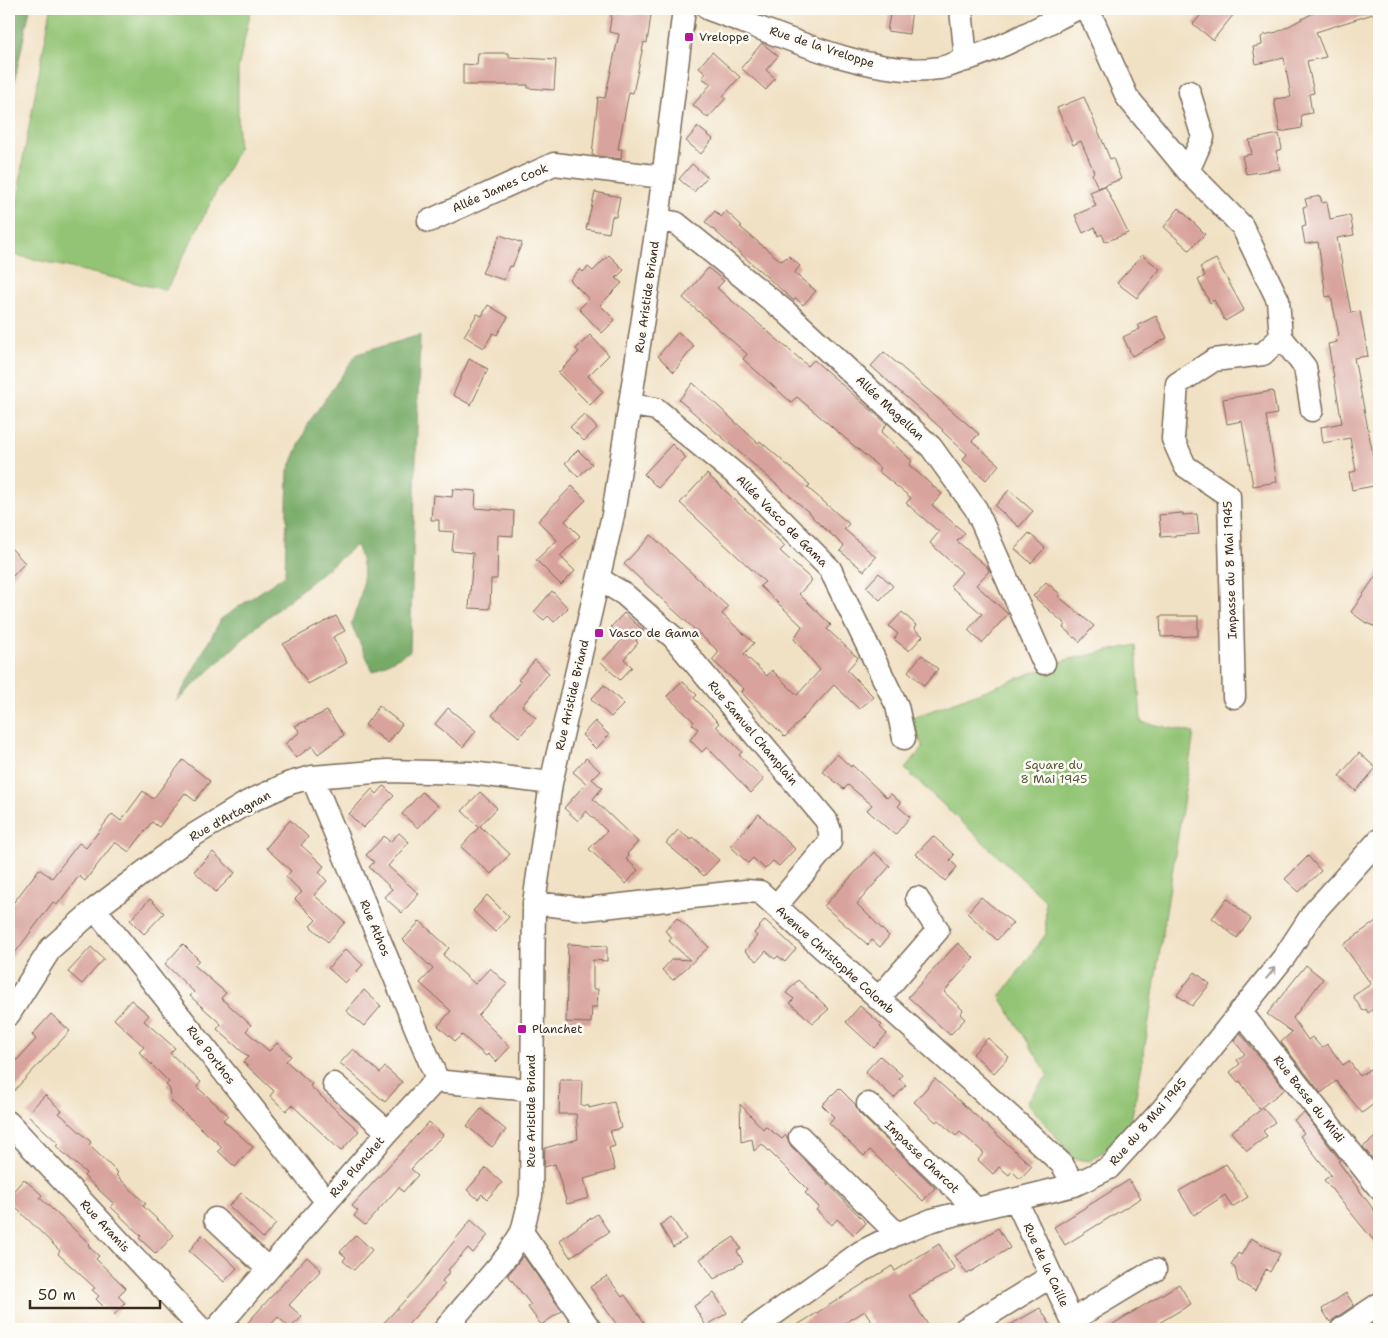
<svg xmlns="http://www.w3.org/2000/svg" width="1388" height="1338" font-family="'Shantell Sans',sans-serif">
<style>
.green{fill:#93c474;stroke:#677749}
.forest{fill:#76aa66;stroke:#586a42}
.building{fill:#d8a39c}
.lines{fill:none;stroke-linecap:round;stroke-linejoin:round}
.minor-casing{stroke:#7b6a58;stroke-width:25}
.minor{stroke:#fff;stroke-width:22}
.oneway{stroke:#a79f9a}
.poi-dot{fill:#b5179e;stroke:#fdfcf7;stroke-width:2}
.labels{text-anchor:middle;stroke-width:5;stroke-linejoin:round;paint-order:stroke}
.poi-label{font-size:12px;fill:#3b2a1e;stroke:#fdfcf7;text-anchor:start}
.street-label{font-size:12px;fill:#3b2a1e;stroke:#fdfcf7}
.park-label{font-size:12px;fill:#555838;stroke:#fdfcf7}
</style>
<rect width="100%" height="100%" fill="#fdfcf7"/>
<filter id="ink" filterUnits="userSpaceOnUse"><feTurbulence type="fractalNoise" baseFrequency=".02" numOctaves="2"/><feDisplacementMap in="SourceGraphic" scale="10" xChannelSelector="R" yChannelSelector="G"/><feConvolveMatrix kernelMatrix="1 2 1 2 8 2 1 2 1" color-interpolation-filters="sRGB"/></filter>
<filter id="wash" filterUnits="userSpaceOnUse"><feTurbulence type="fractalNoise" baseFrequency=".0096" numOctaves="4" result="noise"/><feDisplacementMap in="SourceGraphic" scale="20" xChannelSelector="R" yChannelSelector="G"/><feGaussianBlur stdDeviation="1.12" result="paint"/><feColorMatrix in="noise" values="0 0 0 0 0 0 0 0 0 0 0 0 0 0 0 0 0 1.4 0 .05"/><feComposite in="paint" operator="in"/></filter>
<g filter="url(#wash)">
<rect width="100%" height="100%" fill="#f1e1c4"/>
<path class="green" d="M 51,9 L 251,9 L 238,69 L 238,149 L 166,290 L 11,254 L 23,159 Z
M 1136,645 L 1141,722 L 1194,733 L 1142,1065 L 1129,1131 L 1091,1161 L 1074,1159 L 1027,1102 L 1048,1075 L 1000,997 L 1046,934 L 1045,900 L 905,769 L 923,747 L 909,719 L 1066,660 Z"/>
<path class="forest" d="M 9,9 L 30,9 L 9,106 Z
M 420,335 L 410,651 L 373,671 L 351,624 C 362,595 369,576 356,545 L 257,626 L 176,702 L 221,619 L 285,575 L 288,471 L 309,422 L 357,354 Z"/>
<g id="blocks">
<path class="building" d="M 891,9 L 912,9 L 909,34 L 887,31 Z
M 1206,9 L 1238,9 L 1213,40 L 1193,24 Z
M 1314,9 L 1379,9 L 1379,12 L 1316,32 L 1326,57 L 1307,61 L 1314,93 L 1309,94 L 1312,113 L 1301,115 L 1302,128 L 1280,132 L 1274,99 L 1291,97 L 1284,58 L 1256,64 L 1253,47 L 1262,45 L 1261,37 L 1264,35 L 1277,32 L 1289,26 L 1315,12 Z
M 612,11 L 636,15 L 637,12 L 651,15 L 647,43 L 644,42 L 633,93 L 629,92 L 618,149 L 622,149 L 621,159 L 592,155 L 598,97 L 605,98 L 619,34 L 609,32 Z
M 762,43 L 778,56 L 766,70 L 775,78 L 766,90 L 741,68 Z
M 712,52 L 740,77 L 723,96 L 726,98 L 708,118 L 693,105 L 711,84 L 702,78 L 706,73 L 699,67 Z
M 478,53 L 509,53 L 509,57 L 556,60 L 554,90 L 528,88 L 528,85 L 463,85 L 463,64 L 477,65 Z
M 1084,97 L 1110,159 L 1113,158 L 1121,179 L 1098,188 L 1092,174 L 1094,172 L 1081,141 L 1073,145 L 1057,108 Z
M 698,127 L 713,139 L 701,154 L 686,141 Z
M 1279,134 L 1282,149 L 1276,151 L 1280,169 L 1246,174 L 1242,156 L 1252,154 L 1249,140 Z
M 692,164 L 707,177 L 694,192 L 679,179 Z
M 1105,186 L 1128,233 L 1105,242 L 1102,234 L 1098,236 L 1095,227 L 1083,233 L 1075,215 L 1096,206 L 1090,192 Z
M 595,192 L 620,197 L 616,217 L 612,216 L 609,233 L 586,229 Z
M 1320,196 L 1322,203 L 1327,202 L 1330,219 L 1350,215 L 1354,235 L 1337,238 L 1351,313 L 1360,311 L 1368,356 L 1354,358 L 1379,485 L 1352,490 L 1349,473 L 1356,471 L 1350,438 L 1323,443 L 1321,427 L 1342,423 L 1328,344 L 1337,342 L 1336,336 L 1339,336 L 1331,296 L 1326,297 L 1318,242 L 1305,244 L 1302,227 L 1306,226 L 1303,207 L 1307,206 L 1305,199 Z
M 1179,208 L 1205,234 L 1189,250 L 1164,227 Z
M 715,211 L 721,217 L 726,211 L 742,226 L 740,227 L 781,261 L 789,256 L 800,266 L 794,273 L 816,291 L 803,305 L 796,298 L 794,301 L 705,222 Z
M 500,235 L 522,243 L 512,267 L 509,266 L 504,280 L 482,273 Z
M 609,255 L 624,270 L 616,278 L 622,283 L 600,305 L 615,320 L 602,333 L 579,309 L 589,299 L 570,280 L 580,269 L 583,272 L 588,267 L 593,271 Z
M 1142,255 L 1160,269 L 1137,298 L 1117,283 Z
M 1216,259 L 1244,310 L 1225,321 L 1214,300 L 1210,303 L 1198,280 L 1205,276 L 1200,267 Z
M 708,268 L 724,281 L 717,288 L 808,366 L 814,360 L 887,424 L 881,432 L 912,461 L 909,465 L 942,494 L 932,505 L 965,533 L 957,541 L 987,567 L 989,571 L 976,585 L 1008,614 L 982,643 L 968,630 L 982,614 L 950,586 L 962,572 L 930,543 L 939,532 L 906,503 L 911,498 L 878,471 L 880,468 L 797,397 L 791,402 L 773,386 L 743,359 L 747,354 L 683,298 Z
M 488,305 L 508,317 L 497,335 L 493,333 L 484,348 L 464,336 L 477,314 L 482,316 Z
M 1156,316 L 1167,338 L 1132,356 L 1123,337 L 1140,329 L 1138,325 Z
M 678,332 L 694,346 L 674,372 L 658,356 Z
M 590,335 L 609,355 L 588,376 L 603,392 L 590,405 L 558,373 L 579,352 L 576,349 Z
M 884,352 L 979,434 L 972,441 L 999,465 L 986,480 L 963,460 L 967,454 L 942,431 L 943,430 L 871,366 Z
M 469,359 L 488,369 L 471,405 L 453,395 Z
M 693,383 L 758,443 L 760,441 L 810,485 L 807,487 L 849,524 L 844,529 L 876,557 L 864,571 L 840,551 L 844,546 L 812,517 L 813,516 L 679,400 Z
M 1273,391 L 1277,414 L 1266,416 L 1277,482 L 1253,486 L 1242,421 L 1227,424 L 1223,399 Z
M 584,414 L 597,428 L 584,441 L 570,427 Z
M 672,444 L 686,458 L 658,488 L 644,474 Z
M 578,450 L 592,464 L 578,477 L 565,463 Z
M 707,474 L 785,546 L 780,551 L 812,580 L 799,594 L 831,625 L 827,629 L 858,658 L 847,670 L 874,697 L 859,709 L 834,685 L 785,737 L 741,692 L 744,689 L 712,660 L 719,652 L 624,564 L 651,535 L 728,607 L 722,614 L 754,643 L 744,654 L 767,676 L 772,670 L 797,695 L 820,670 L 794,639 L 802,626 L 760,586 L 765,582 L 680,503 Z
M 572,486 L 586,500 L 565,521 L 580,536 L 560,556 L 575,571 L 561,585 L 536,560 L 557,540 L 538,521 Z
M 453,489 L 476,491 L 475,508 L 514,511 L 513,536 L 498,535 L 497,579 L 491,579 L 490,609 L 469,608 L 473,553 L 452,551 L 454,532 L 439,531 L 439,520 L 431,520 L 433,495 L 452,497 Z
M 1009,490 L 1033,511 L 1019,527 L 995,506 Z
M 1182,513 L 1182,515 L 1197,514 L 1199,534 L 1161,537 L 1159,515 Z
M 1029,533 L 1045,548 L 1031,563 L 1015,549 Z
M 9,546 L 25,563 L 9,580 Z
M 1379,571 L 1379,628 L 1366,623 L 1351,612 Z
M 879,573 L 893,586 L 880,600 L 866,587 Z
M 1046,582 L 1060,594 L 1058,596 L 1094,626 L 1080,642 L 1063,628 L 1065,624 L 1033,596 Z
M 552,591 L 568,608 L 554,622 L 548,616 L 544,620 L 534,612 Z
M 902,612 L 916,625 L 914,629 L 923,636 L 909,651 L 894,639 L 898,634 L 889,626 Z
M 624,613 L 644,631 L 636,641 L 638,643 L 624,659 L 632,667 L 620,680 L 601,662 L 623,639 L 611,627 Z
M 336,616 L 345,631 L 333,637 L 347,663 L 308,684 L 283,644 Z
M 1160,616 L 1198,616 L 1198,636 L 1161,637 Z
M 922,655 L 938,669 L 924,686 L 908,671 Z
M 535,660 L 549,673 L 522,706 L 536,718 L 519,737 L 492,715 L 521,682 L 518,680 Z
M 682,681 L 697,695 L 694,698 L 719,723 L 716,726 L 742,752 L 739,755 L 764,779 L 751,793 L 707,747 L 702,752 L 690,740 L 698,729 L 692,724 L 694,722 L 667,696 Z
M 604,685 L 624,704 L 611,717 L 591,699 Z
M 379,706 L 402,724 L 388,743 L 365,725 Z
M 448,708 L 476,731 L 463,747 L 435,724 Z
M 327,711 L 344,735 L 318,754 L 312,746 L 296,758 L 285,744 L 300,732 L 295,726 Z
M 595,721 L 609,735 L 596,749 L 582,735 Z
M 1359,753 L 1376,768 L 1356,791 L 1339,776 Z
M 837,754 L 851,767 L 852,765 L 887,798 L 891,794 L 901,803 L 898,806 L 910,817 L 895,835 L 867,810 L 872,805 L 848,785 L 844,789 L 822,771 Z
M 586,758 L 600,771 L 592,779 L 602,788 L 593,799 L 638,842 L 627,854 L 629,856 L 626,859 L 638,870 L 626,884 L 589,849 L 607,831 L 586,811 L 578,821 L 564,808 L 586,783 L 573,772 Z
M 183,760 L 210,781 L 195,801 L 185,793 L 159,827 L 152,822 L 129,852 L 115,842 L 85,881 L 79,876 L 57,905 L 53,902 L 9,961 L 9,898 L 14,902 L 39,869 L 52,878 L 79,843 L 86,848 L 112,814 L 121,821 L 143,791 L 153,799 Z
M 384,786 L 394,796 L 363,828 L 349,814 L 372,789 L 377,794 Z
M 422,792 L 438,806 L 418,828 L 402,814 Z
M 480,792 L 497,808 L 480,826 L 510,854 L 491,874 L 461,847 L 479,827 L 462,811 Z
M 759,814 L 795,849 L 779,866 L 773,861 L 765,869 L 753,858 L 748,863 L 730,846 Z
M 290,820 L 308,837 L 301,845 L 324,866 L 319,872 L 327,881 L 314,895 L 345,922 L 328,942 L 310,926 L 316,920 L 295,899 L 302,892 L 286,877 L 291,871 L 266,848 Z
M 678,830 L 691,840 L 693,837 L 719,860 L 704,876 L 666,843 Z
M 399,833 L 409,842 L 388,866 L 419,894 L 402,913 L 384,897 L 392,889 L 369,867 L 374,862 L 366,855 L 384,836 L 390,842 Z
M 933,836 L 954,855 L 950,860 L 957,867 L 945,881 L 916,854 Z
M 213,852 L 235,873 L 216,892 L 194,871 Z
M 874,852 L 890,866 L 857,904 L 889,936 L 880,947 L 872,940 L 868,945 L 824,906 Z
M 1308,856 L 1321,871 L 1299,892 L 1285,879 Z
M 487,895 L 509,917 L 495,932 L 473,911 Z
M 981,897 L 1013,923 L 997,940 L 967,913 Z
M 1227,898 L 1251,919 L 1237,938 L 1212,918 Z
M 150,899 L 164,913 L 144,934 L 130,920 Z
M 677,918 L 709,947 L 673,980 L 662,970 L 672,959 L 690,960 L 669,941 L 672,937 L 665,931 Z
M 1379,919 L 1379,1005 L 1368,1013 L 1366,1009 L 1363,1011 L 1353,996 L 1371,984 L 1343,945 Z
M 765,920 L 796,949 L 785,962 L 778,956 L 775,959 L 766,951 L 757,961 L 745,951 L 757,936 L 754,933 Z
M 420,921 L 449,948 L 443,955 L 475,984 L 490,968 L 507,984 L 478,1015 L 510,1047 L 496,1062 L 488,1054 L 486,1056 L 462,1035 L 455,1041 L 438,1026 L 451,1011 L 420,983 L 433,969 L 403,940 Z
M 958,943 L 974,958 L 944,992 L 963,1010 L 960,1014 L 965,1019 L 950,1035 L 908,997 Z
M 183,944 L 199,960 L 194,965 L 226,993 L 221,998 L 251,1025 L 246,1031 L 269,1051 L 277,1043 L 291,1056 L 286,1061 L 312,1084 L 310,1086 L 359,1131 L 341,1151 L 292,1105 L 286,1111 L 270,1096 L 274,1091 L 243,1062 L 248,1057 L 217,1029 L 221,1024 L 190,996 L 194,992 L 165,964 Z
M 568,944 L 607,946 L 607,961 L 593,960 L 593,989 L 598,989 L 597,1007 L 592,1007 L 591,1023 L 566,1022 Z
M 91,947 L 104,959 L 82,984 L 68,972 Z
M 346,949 L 363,965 L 345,983 L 328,968 Z
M 1306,965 L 1323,979 L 1293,1018 L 1308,1040 L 1312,1037 L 1322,1048 L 1327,1044 L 1343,1065 L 1349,1061 L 1360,1076 L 1370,1069 L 1379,1081 L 1379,1100 L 1362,1113 L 1336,1081 L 1321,1093 L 1281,1042 L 1292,1032 L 1267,1014 Z
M 1195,972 L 1210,984 L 1192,1006 L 1177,995 Z
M 798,980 L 829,1009 L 813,1023 L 790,1003 L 794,999 L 786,993 Z
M 364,990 L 381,1006 L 364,1026 L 346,1011 Z
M 131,1000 L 149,1015 L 144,1021 L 175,1048 L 170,1053 L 201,1082 L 197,1087 L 228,1115 L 223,1120 L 253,1147 L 235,1167 L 218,1151 L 222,1147 L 171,1101 L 170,1089 L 166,1085 L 169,1082 L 139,1052 L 144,1047 L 114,1019 Z
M 860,1006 L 882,1025 L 880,1027 L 887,1034 L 874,1048 L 846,1022 Z
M 51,1014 L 70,1031 L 9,1096 L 9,1069 L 36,1039 L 32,1035 Z
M 1240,1033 L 1285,1089 L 1259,1109 L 1240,1081 L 1238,1082 L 1230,1072 L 1240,1064 L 1237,1060 L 1245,1054 L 1234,1041 Z
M 988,1038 L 1009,1057 L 994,1073 L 973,1054 Z
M 353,1049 L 380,1073 L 385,1067 L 402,1082 L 385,1102 L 340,1063 Z
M 880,1056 L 902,1075 L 899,1079 L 906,1085 L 894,1098 L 865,1072 Z
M 935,1079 L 1032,1166 L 1020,1179 L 1012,1171 L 1009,1175 L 999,1167 L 993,1174 L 978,1160 L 984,1153 L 960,1132 L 956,1136 L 938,1120 L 936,1122 L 914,1102 Z
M 560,1080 L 582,1080 L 581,1105 L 589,1106 L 589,1108 L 614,1102 L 621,1128 L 610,1131 L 615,1146 L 609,1148 L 615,1170 L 584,1179 L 589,1198 L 567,1204 L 555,1164 L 544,1167 L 545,1148 L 578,1139 L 576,1114 L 559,1114 Z
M 839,1088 L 855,1104 L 859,1113 L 935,1188 L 923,1201 L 870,1150 L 864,1156 L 829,1123 L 834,1117 L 822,1105 Z
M 45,1095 L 62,1111 L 59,1113 L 91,1142 L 89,1145 L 118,1173 L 116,1175 L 146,1204 L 143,1206 L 174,1235 L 156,1254 L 139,1238 L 141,1236 L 111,1207 L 114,1204 L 84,1176 L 86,1173 L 56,1146 L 59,1144 L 27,1114 Z
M 740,1104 L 763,1129 L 765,1126 L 782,1139 L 786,1135 L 791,1146 L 866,1223 L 854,1235 L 837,1219 L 832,1225 L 816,1210 L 819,1207 L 805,1193 L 808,1190 L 762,1144 L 754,1151 L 752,1139 L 741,1142 Z
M 1263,1108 L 1275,1122 L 1263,1131 L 1267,1136 L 1247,1151 L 1231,1132 Z
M 481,1109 L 506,1130 L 492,1147 L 467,1126 Z
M 1304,1113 L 1340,1160 L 1338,1161 L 1379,1217 L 1379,1247 L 1324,1180 L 1331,1175 L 1300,1136 L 1304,1133 L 1294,1120 Z
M 429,1122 L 443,1135 L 411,1169 L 418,1175 L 403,1192 L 399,1187 L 365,1225 L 354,1216 L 358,1211 L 352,1206 Z
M 1379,1134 L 1379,1153 L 1373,1159 L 1363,1147 Z
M 1226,1164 L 1248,1197 L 1232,1207 L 1225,1195 L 1194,1215 L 1179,1191 Z
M 486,1168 L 502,1183 L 487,1199 L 482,1194 L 478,1199 L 467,1190 Z
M 24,1179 L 42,1195 L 40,1198 L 90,1244 L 88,1246 L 99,1256 L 96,1259 L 126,1288 L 118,1296 L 125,1303 L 113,1316 L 96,1299 L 99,1296 L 92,1290 L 95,1288 L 58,1254 L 60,1251 L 9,1201 L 9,1196 Z
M 1129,1180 L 1141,1198 L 1065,1245 L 1054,1227 Z
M 241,1193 L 276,1224 L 263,1238 L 229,1206 Z
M 597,1214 L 609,1232 L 570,1257 L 559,1240 Z
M 671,1217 L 686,1239 L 673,1247 L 660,1225 Z
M 471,1220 L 488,1235 L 473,1253 L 468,1248 L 448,1270 L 450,1272 L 442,1281 L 445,1284 L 404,1329 L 378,1329 L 420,1284 Z
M 998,1228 L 1010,1248 L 967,1274 L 955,1256 Z
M 202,1235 L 237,1268 L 224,1282 L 189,1251 Z
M 356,1235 L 372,1250 L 354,1270 L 343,1261 L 346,1257 L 340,1252 Z
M 734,1237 L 741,1249 L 737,1251 L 743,1262 L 714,1279 L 700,1259 Z
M 1251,1238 L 1280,1254 L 1270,1272 L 1266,1269 L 1255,1291 L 1238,1281 L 1235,1268 L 1231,1265 L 1238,1253 L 1241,1255 Z
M 939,1244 L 955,1269 L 909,1295 L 928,1325 L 921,1329 L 876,1329 L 865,1311 L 835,1329 L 791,1329 L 892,1266 L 895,1271 Z
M 523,1256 L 562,1311 L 541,1325 L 528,1307 L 531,1305 L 508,1275 Z
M 307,1257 L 321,1270 L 289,1305 L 302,1317 L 290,1328 L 278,1317 L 267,1329 L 242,1329 Z
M 607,1276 L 622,1297 L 625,1295 L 649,1329 L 620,1329 L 590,1287 Z
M 1179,1284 L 1191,1304 L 1159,1323 L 1162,1329 L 1105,1329 Z
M 714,1293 L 727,1313 L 706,1326 L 694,1306 Z
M 1346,1293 L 1354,1305 L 1330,1322 L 1322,1309 Z
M 1040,1308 L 1053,1329 L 1003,1329 Z"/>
</g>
</g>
<g filter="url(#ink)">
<use href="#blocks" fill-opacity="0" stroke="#7b6a58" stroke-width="1"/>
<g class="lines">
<g class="minor-casing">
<path id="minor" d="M 709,9 C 773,32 873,79 940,68 C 948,67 957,62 965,60 C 1004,47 1040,27 1076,9
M 961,9 L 966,60
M 1088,9 L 1127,97 L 1188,171 L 1242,226 L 1278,300 L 1281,337 L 1263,354 L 1214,360 L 1177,384 L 1173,439 L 1185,466 L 1229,496 L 1234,697
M 1188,171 L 1203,137 L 1189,92
M 658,220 L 676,223 L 786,312 L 931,447 L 976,509 L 1044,663
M 429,221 L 554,164 L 663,177
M 1281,337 L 1305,367 L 1312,410
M 631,405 L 656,409 L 739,477 L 830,569 L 897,706 L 904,738
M 599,579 L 624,594 L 673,637 L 826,820 L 830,831 L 830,842 L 776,906
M 312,777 L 437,1079
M 534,903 L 586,909 L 746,891 L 760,892 L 1022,1127 L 1062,1164 L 1074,1185
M 95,909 L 327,1202
M 878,999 L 938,930 L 917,898
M 1240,1011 L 1379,1188
M 9,1014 L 51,948 L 95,909 L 189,838 L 248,802 L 290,783 L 312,777 L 387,771 L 471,773 L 551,783
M 334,1084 L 388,1132
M 868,1104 L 976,1209
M 9,1123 L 201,1329
M 800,1137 L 897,1234
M 1016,1200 L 1076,1329
M 215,1219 L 268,1269
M 522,1232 L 590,1329
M 1072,1320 L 1155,1270
M 216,1329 L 388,1132 L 437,1079 L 445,1082 L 531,1090
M 445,1329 L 507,1256 L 522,1232 L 531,1196 L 534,903 L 551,783 L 613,515 L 658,220 L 684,9
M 753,1329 L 861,1252 L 897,1234 L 932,1220 L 1074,1185 L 1109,1168 L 1161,1111 L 1285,956 L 1313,913 L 1379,840
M 965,1329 L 1050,1277
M 1342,1329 L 1379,1304"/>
</g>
<use href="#minor" class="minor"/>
</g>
<defs><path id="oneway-shaft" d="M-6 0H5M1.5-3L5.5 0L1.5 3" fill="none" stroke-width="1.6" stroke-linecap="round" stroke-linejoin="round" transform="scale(1.25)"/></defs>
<use class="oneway" href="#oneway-shaft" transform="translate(1271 973) rotate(-50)"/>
</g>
<g class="poi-dot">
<rect x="684" y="32" width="10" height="10" rx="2.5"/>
<rect x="594" y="628" width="10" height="10" rx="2.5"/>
<rect x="517" y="1024" width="10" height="10" rx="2.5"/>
</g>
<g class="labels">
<g class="poi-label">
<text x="699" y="41">Vreloppe</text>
<text x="609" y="637">Vasco de Gama</text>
<text x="532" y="1033">Planchet</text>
</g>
<g class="street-label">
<text transform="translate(822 47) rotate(18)" y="4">Rue de la Vreloppe</text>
<text transform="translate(500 188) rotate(-24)" y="4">Allée James Cook</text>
<text transform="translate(647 297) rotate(-82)" y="4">Rue Aristide Briand</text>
<text transform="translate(890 408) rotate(43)" y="4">Allée Magellan</text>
<text transform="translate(782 521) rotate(45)" y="4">Allée Vasco de Gama</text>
<text transform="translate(1230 570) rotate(-92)" y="4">Impasse du 8 Mai 1945</text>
<text transform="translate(572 695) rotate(-77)" y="4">Rue Aristide Briand</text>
<text transform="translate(753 733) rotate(50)" y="4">Rue Samuel Champlain</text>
<text transform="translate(230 816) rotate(-29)" y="4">Rue d'Artagnan</text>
<text transform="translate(375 928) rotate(67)" y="4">Rue Athos</text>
<text transform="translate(835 960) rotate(42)" y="4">Avenue Christophe Colomb</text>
<text transform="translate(211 1055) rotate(52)" y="4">Rue Porthos</text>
<text transform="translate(1309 1099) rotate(52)" y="4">Rue Basse du Midi</text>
<text transform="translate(531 1111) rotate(-90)" y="4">Rue Aristide Briand</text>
<text transform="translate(1148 1122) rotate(-49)" y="4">Rue du 8 Mai 1945</text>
<text transform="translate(922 1157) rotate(44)" y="4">Impasse Charcot</text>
<text transform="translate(357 1167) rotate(-49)" y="4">Rue Planchet</text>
<text transform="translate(105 1226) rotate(47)" y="4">Rue Aramis</text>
<text transform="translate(1046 1265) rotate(65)" y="4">Rue de la Caille</text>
</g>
<g class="park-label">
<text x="1054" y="769">Square du<tspan x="1054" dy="14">8 Mai 1945</tspan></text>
</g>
</g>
<rect width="1388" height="1338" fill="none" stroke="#fdfcf7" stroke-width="30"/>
<path d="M30 1300v8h130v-8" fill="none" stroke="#3b2a1e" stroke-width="2.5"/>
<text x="38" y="1300" font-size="15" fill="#3b2a1e" stroke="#fdfcf7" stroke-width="4" paint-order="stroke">50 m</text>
</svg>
